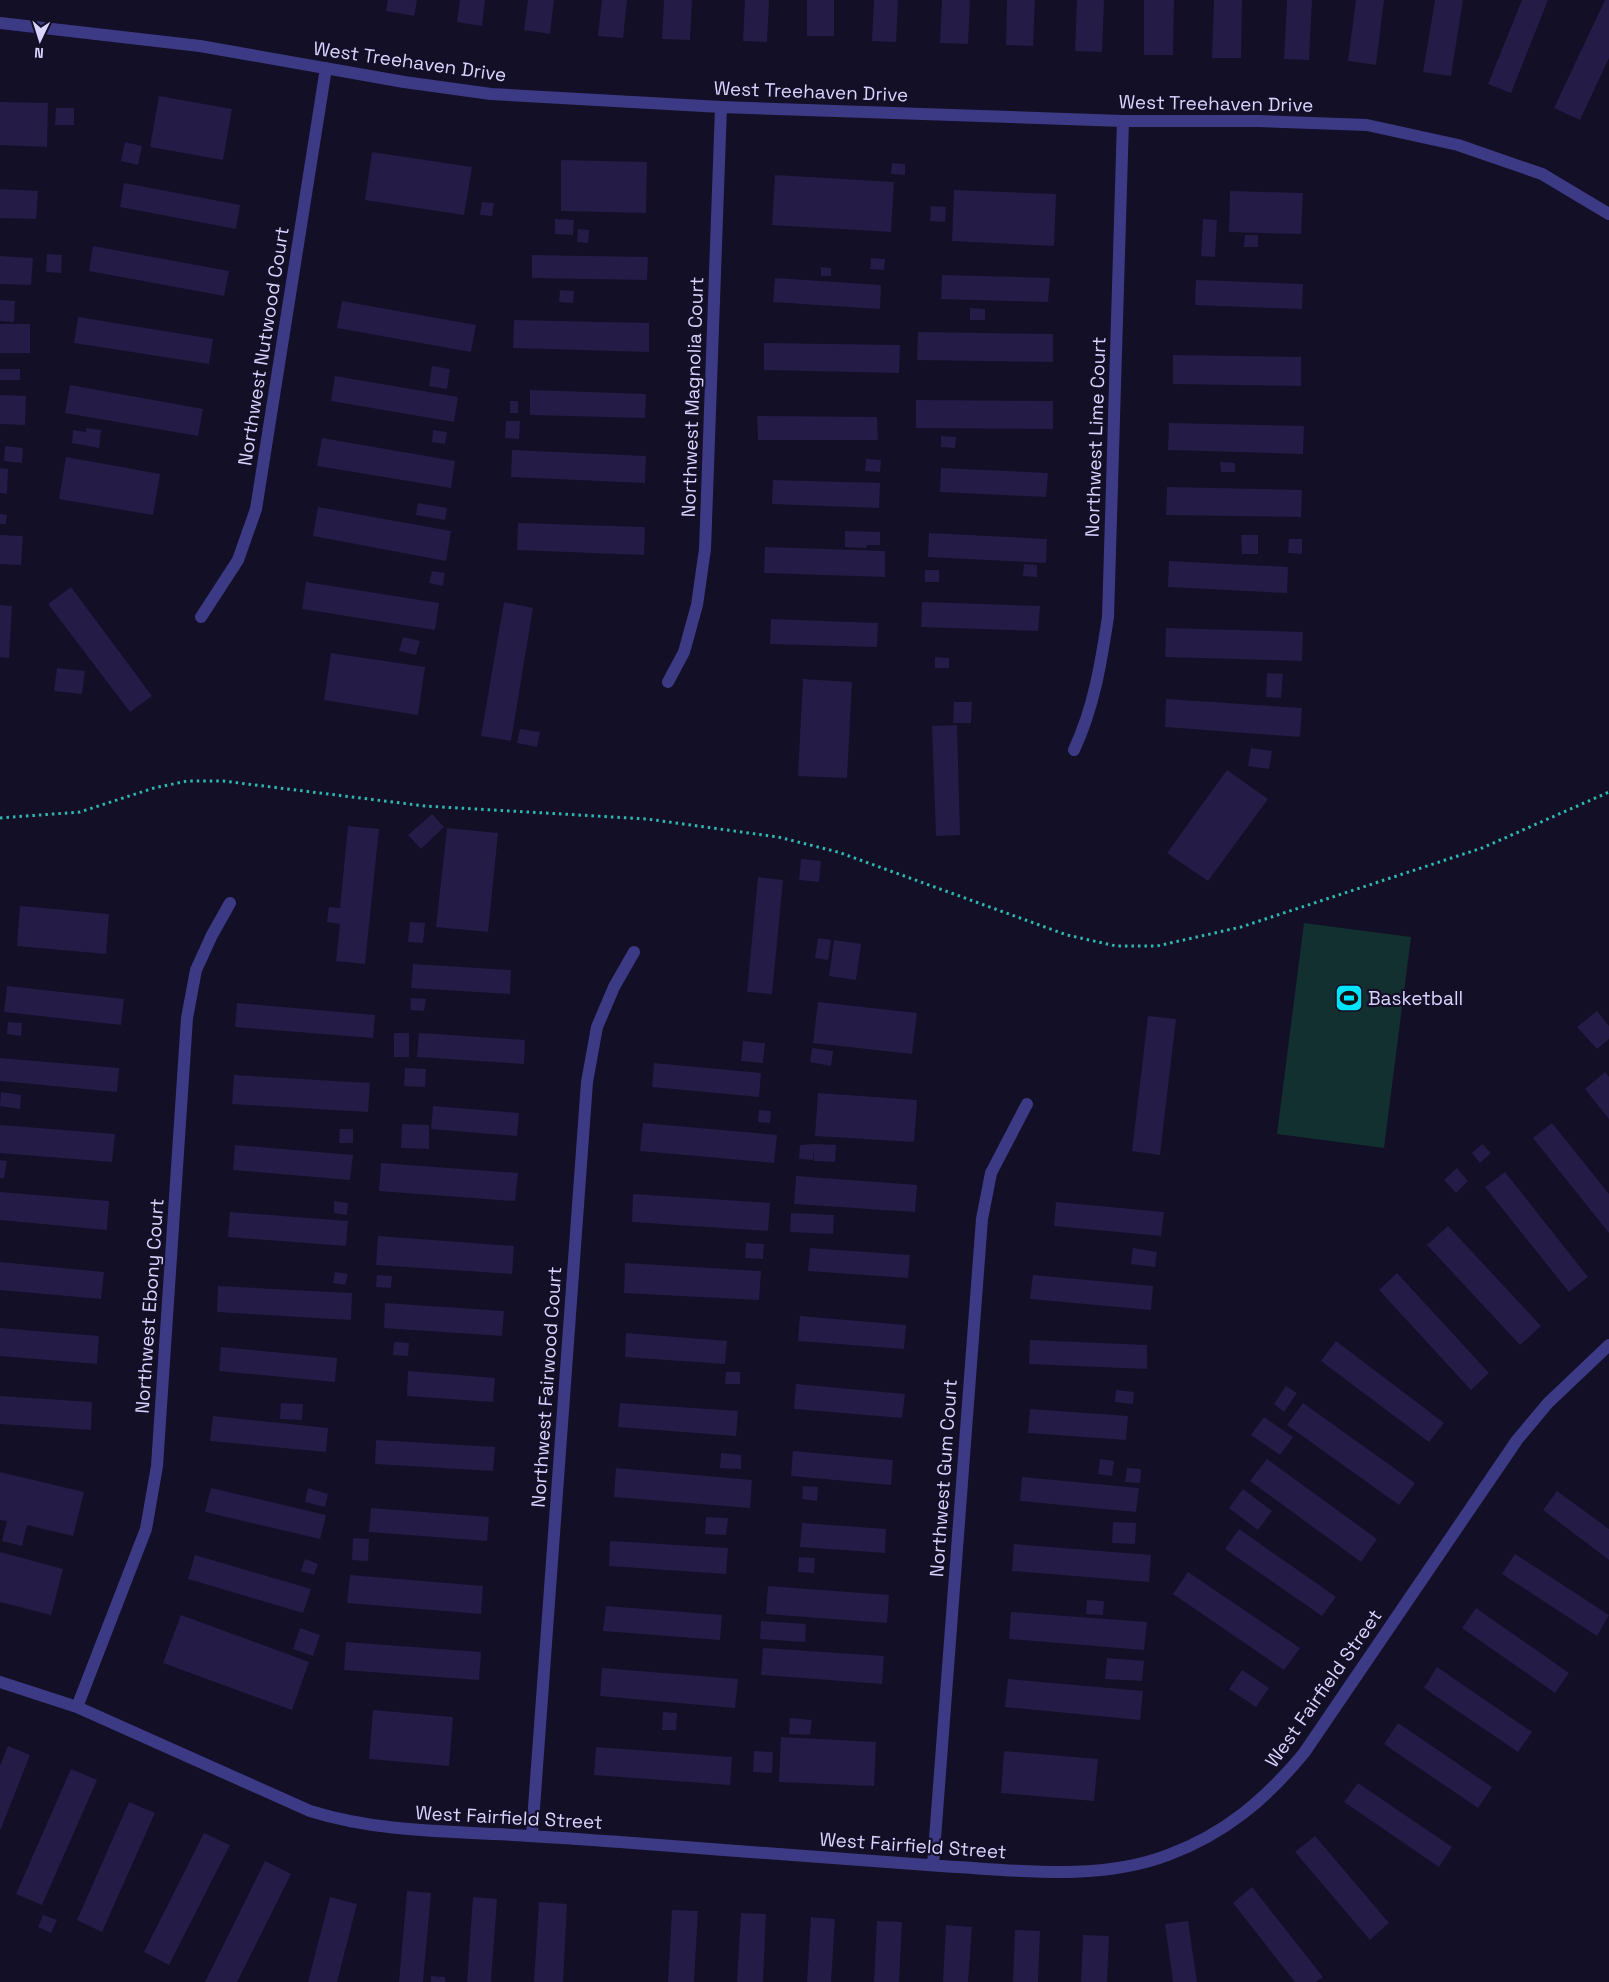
<svg xmlns="http://www.w3.org/2000/svg" width="1609" height="1982" font-family="'Space Grotesk',sans-serif">
<style>
.green{fill:#12302f}
.building{fill:#241b47}
.lines{fill:none;stroke-linecap:round;stroke-linejoin:round}
.path{stroke:#2fb8b0;stroke-width:3;stroke-dasharray:2.5 4;stroke-linecap:butt}
.service{stroke:#3d3a85;stroke-width:12}
.labels{text-anchor:middle;stroke-width:4.5;stroke-linejoin:round;paint-order:stroke}
.street-label{font-size:19px;fill:#d9d4ff;stroke:#130f26}
.poi-label{font-size:19px;fill:#d9d4ff;stroke:#130f26;text-anchor:start}
</style>
<rect width="100%" height="100%" fill="#130f26"/>
<path class="green" d="M 1304,923 L 1411,937 L 1384,1148 L 1277,1134 Z"/>
<path class="building" d="M 388,0 L 417,0 L 414,16 L 386,11 Z
M 460,0 L 485,0 L 482,26 L 457,22 Z
M 528,0 L 554,0 L 550,34 L 524,30 Z
M 602,0 L 627,0 L 623,38 L 598,36 Z
M 664,0 L 692,0 L 690,40 L 662,39 Z
M 745,0 L 769,0 L 767,42 L 743,41 Z
M 807,0 L 834,0 L 834,36 L 807,36 Z
M 874,0 L 898,0 L 896,42 L 872,41 Z
M 942,0 L 970,0 L 968,44 L 940,43 Z
M 1007,0 L 1035,0 L 1033,46 L 1006,45 Z
M 1077,0 L 1104,0 L 1102,52 L 1075,51 Z
M 1144,0 L 1174,0 L 1173,55 L 1144,55 Z
M 1214,0 L 1242,0 L 1241,58 L 1212,58 Z
M 1287,0 L 1312,0 L 1309,60 L 1284,59 Z
M 1356,0 L 1384,0 L 1376,65 L 1348,61 Z
M 1435,0 L 1463,0 L 1451,76 L 1423,72 Z
M 1522,0 L 1548,0 L 1511,93 L 1488,84 Z
M 1605,0 L 1609,0 L 1609,58 L 1580,120 L 1554,108 Z
M 159,96 L 232,109 L 223,160 L 150,147 Z
M 0,102 L 48,103 L 47,147 L 0,145 Z
M 56,108 L 74,108 L 74,125 L 55,125 Z
M 125,142 L 142,146 L 138,165 L 121,161 Z
M 372,152 L 472,167 L 464,215 L 365,200 Z
M 561,160 L 647,162 L 646,213 L 561,211 Z
M 892,163 L 905,164 L 905,175 L 891,174 Z
M 775,175 L 894,182 L 891,232 L 772,225 Z
M 124,183 L 240,205 L 236,229 L 120,207 Z
M 0,189 L 38,191 L 36,219 L 0,218 Z
M 954,190 L 1056,194 L 1054,246 L 952,241 Z
M 1230,191 L 1303,193 L 1301,234 L 1229,232 Z
M 482,202 L 494,203 L 492,216 L 480,215 Z
M 931,206 L 946,207 L 945,222 L 930,221 Z
M 555,219 L 574,220 L 573,235 L 555,234 Z
M 1203,219 L 1217,220 L 1215,257 L 1201,256 Z
M 578,229 L 589,230 L 588,243 L 577,242 Z
M 1245,235 L 1258,235 L 1258,247 L 1244,247 Z
M 93,246 L 229,271 L 224,296 L 89,271 Z
M 47,254 L 62,255 L 61,273 L 46,272 Z
M 532,255 L 648,257 L 647,280 L 532,278 Z
M 0,256 L 33,258 L 31,285 L 0,284 Z
M 871,258 L 885,259 L 884,270 L 870,269 Z
M 821,267 L 831,268 L 831,276 L 821,276 Z
M 942,275 L 1050,278 L 1048,302 L 941,299 Z
M 775,278 L 881,285 L 880,309 L 773,302 Z
M 1196,280 L 1303,284 L 1302,309 L 1195,305 Z
M 560,290 L 574,291 L 573,303 L 559,302 Z
M 0,300 L 15,301 L 14,322 L 0,321 Z
M 342,301 L 476,325 L 471,352 L 337,328 Z
M 970,308 L 985,309 L 985,320 L 970,320 Z
M 78,317 L 213,339 L 209,364 L 74,343 Z
M 514,320 L 649,323 L 649,352 L 513,348 Z
M 0,324 L 30,324 L 30,353 L 0,353 Z
M 918,332 L 1053,334 L 1053,362 L 917,360 Z
M 764,343 L 900,345 L 899,373 L 764,370 Z
M 1173,355 L 1301,357 L 1301,386 L 1173,384 Z
M 432,366 L 450,369 L 447,389 L 429,386 Z
M 0,369 L 20,369 L 20,380 L 0,380 Z
M 335,376 L 458,397 L 454,422 L 331,401 Z
M 70,385 L 203,409 L 198,436 L 65,413 Z
M 530,390 L 646,394 L 645,418 L 530,415 Z
M 0,395 L 26,396 L 25,425 L 0,424 Z
M 916,400 L 1053,401 L 1053,429 L 916,428 Z
M 510,401 L 518,401 L 518,413 L 510,413 Z
M 757,416 L 877,417 L 878,440 L 758,440 Z
M 506,421 L 520,421 L 519,439 L 505,438 Z
M 1169,423 L 1304,426 L 1303,454 L 1168,450 Z
M 86,428 L 101,430 L 99,448 L 72,443 L 73,430 L 86,432 Z
M 433,430 L 447,432 L 445,444 L 432,442 Z
M 941,436 L 956,437 L 955,448 L 941,447 Z
M 322,438 L 455,461 L 451,488 L 317,466 Z
M 5,446 L 23,448 L 22,463 L 4,461 Z
M 512,450 L 646,456 L 645,483 L 511,477 Z
M 66,457 L 160,474 L 153,515 L 59,499 Z
M 866,459 L 881,460 L 880,472 L 865,471 Z
M 1220,462 L 1235,463 L 1235,472 L 1221,472 Z
M 0,468 L 8,469 L 7,494 L 0,493 Z
M 941,468 L 1048,473 L 1046,497 L 940,492 Z
M 773,480 L 880,483 L 879,508 L 772,504 Z
M 1167,487 L 1302,490 L 1301,517 L 1166,515 Z
M 418,503 L 447,508 L 445,520 L 416,515 Z
M 318,507 L 451,531 L 446,561 L 313,536 Z
M 0,514 L 7,515 L 6,524 L 0,524 Z
M 518,523 L 645,527 L 644,555 L 517,550 Z
M 845,531 L 880,532 L 880,545 L 867,545 L 866,548 L 845,547 Z
M 929,533 L 1047,539 L 1046,563 L 928,557 Z
M 0,535 L 23,536 L 21,565 L 0,564 Z
M 1241,535 L 1258,535 L 1258,554 L 1242,554 Z
M 1289,539 L 1302,539 L 1302,554 L 1288,553 Z
M 765,547 L 885,551 L 885,577 L 764,573 Z
M 1169,561 L 1288,567 L 1287,593 L 1168,587 Z
M 1024,564 L 1037,565 L 1037,577 L 1023,576 Z
M 925,570 L 939,570 L 939,582 L 925,582 Z
M 432,571 L 445,573 L 443,586 L 429,583 Z
M 306,582 L 439,603 L 435,630 L 302,609 Z
M 71,587 L 152,696 L 130,712 L 48,604 Z
M 504,602 L 533,608 L 511,741 L 481,736 Z
M 922,602 L 1040,606 L 1038,631 L 921,627 Z
M 0,605 L 12,606 L 9,658 L 0,657 Z
M 771,619 L 878,623 L 877,647 L 770,644 Z
M 1166,628 L 1303,632 L 1302,661 L 1165,657 Z
M 403,637 L 420,641 L 416,655 L 399,651 Z
M 331,653 L 425,667 L 418,715 L 324,700 Z
M 935,657 L 949,658 L 949,668 L 935,668 Z
M 57,668 L 85,671 L 82,694 L 54,691 Z
M 1267,673 L 1283,674 L 1281,698 L 1266,697 Z
M 803,679 L 852,682 L 847,778 L 798,776 Z
M 1166,699 L 1302,708 L 1300,737 L 1165,727 Z
M 954,702 L 972,702 L 971,723 L 953,723 Z
M 957,725 L 960,835 L 936,836 L 932,726 Z
M 520,729 L 540,732 L 537,747 L 517,743 Z
M 1251,748 L 1272,751 L 1269,769 L 1248,766 Z
M 1227,770 L 1268,799 L 1208,881 L 1167,853 Z
M 432,814 L 444,827 L 421,849 L 408,835 Z
M 348,826 L 379,829 L 365,964 L 336,961 L 340,924 L 327,922 L 329,907 L 340,908 Z
M 447,828 L 498,833 L 488,932 L 436,927 Z
M 801,859 L 821,861 L 819,882 L 799,880 Z
M 758,877 L 783,880 L 772,994 L 747,992 Z
M 20,906 L 109,914 L 106,954 L 17,946 Z
M 410,922 L 425,923 L 423,943 L 408,942 Z
M 818,938 L 831,940 L 828,960 L 815,958 Z
M 834,940 L 861,944 L 856,980 L 829,976 Z
M 413,964 L 511,970 L 510,994 L 411,988 Z
M 7,986 L 124,999 L 121,1025 L 4,1012 Z
M 411,998 L 426,999 L 424,1011 L 410,1010 Z
M 818,1002 L 917,1013 L 912,1054 L 813,1043 Z
M 237,1003 L 375,1015 L 373,1038 L 235,1027 Z
M 1597,1011 L 1609,1026 L 1609,1039 L 1597,1049 L 1577,1027 Z
M 1148,1016 L 1176,1019 L 1160,1155 L 1132,1151 Z
M 8,1022 L 22,1023 L 21,1036 L 7,1034 Z
M 394,1033 L 409,1033 L 409,1057 L 394,1057 Z
M 419,1033 L 525,1040 L 524,1064 L 417,1057 Z
M 743,1041 L 765,1043 L 763,1063 L 741,1061 Z
M 812,1048 L 833,1051 L 831,1066 L 810,1062 Z
M 0,1058 L 119,1068 L 117,1092 L 0,1081 Z
M 654,1063 L 761,1073 L 759,1097 L 652,1087 Z
M 405,1068 L 426,1069 L 425,1087 L 404,1086 Z
M 1605,1072 L 1609,1077 L 1609,1119 L 1585,1089 Z
M 234,1075 L 370,1083 L 368,1112 L 232,1104 Z
M 1,1092 L 21,1095 L 20,1109 L 0,1106 Z
M 818,1093 L 917,1100 L 914,1142 L 815,1136 Z
M 433,1106 L 519,1113 L 517,1136 L 431,1129 Z
M 759,1110 L 771,1111 L 770,1123 L 758,1122 Z
M 643,1123 L 777,1135 L 774,1163 L 640,1151 Z
M 1552,1123 L 1609,1194 L 1609,1233 L 1533,1138 Z
M 402,1124 L 429,1125 L 429,1149 L 401,1148 Z
M 0,1125 L 115,1134 L 112,1162 L 0,1153 Z
M 340,1129 L 353,1129 L 353,1143 L 339,1143 Z
M 814,1144 L 836,1145 L 835,1162 L 814,1161 L 814,1148 L 813,1160 L 799,1159 L 800,1145 Z
M 1482,1144 L 1491,1153 L 1480,1163 L 1472,1153 Z
M 235,1145 L 353,1155 L 350,1180 L 233,1170 Z
M 0,1160 L 7,1161 L 4,1178 L 0,1178 Z
M 381,1163 L 518,1173 L 515,1201 L 379,1191 Z
M 1457,1168 L 1468,1181 L 1456,1193 L 1444,1180 Z
M 1505,1172 L 1588,1277 L 1569,1292 L 1485,1187 Z
M 796,1176 L 917,1185 L 915,1212 L 794,1204 Z
M 0,1192 L 109,1201 L 107,1230 L 0,1220 Z
M 633,1194 L 770,1203 L 768,1231 L 632,1222 Z
M 334,1201 L 348,1203 L 347,1215 L 334,1213 Z
M 1056,1202 L 1164,1212 L 1161,1236 L 1054,1226 Z
M 230,1212 L 348,1221 L 346,1246 L 228,1237 Z
M 791,1213 L 834,1215 L 833,1234 L 790,1232 Z
M 1448,1226 L 1541,1326 L 1520,1345 L 1427,1245 Z
M 378,1236 L 514,1246 L 512,1274 L 376,1265 Z
M 746,1243 L 764,1244 L 763,1259 L 745,1258 Z
M 810,1248 L 910,1255 L 908,1278 L 808,1271 Z
M 1133,1248 L 1157,1252 L 1155,1267 L 1131,1264 Z
M 0,1262 L 104,1272 L 101,1299 L 0,1290 Z
M 625,1263 L 761,1271 L 759,1300 L 624,1293 Z
M 335,1272 L 348,1274 L 345,1285 L 333,1283 Z
M 1397,1273 L 1489,1373 L 1471,1390 L 1379,1290 Z
M 377,1275 L 392,1276 L 391,1288 L 376,1287 Z
M 1033,1275 L 1153,1286 L 1151,1310 L 1030,1299 Z
M 218,1286 L 352,1293 L 351,1320 L 217,1312 Z
M 385,1303 L 504,1311 L 502,1336 L 384,1328 Z
M 800,1316 L 906,1325 L 904,1349 L 798,1341 Z
M 0,1328 L 99,1336 L 97,1364 L 0,1356 Z
M 626,1333 L 727,1341 L 725,1364 L 625,1357 Z
M 1030,1340 L 1147,1345 L 1147,1369 L 1029,1364 Z
M 1336,1341 L 1444,1423 L 1429,1442 L 1321,1361 Z
M 394,1342 L 409,1343 L 408,1356 L 393,1355 Z
M 221,1347 L 337,1358 L 335,1382 L 219,1371 Z
M 408,1371 L 495,1378 L 493,1402 L 407,1396 Z
M 726,1372 L 740,1372 L 740,1384 L 725,1384 Z
M 796,1384 L 905,1394 L 902,1418 L 794,1409 Z
M 1286,1386 L 1297,1393 L 1284,1412 L 1274,1404 Z
M 1116,1390 L 1134,1392 L 1133,1404 L 1115,1402 Z
M 0,1396 L 92,1402 L 91,1430 L 0,1424 Z
M 281,1403 L 303,1404 L 302,1420 L 280,1419 Z
M 620,1403 L 738,1411 L 736,1436 L 618,1427 Z
M 1303,1403 L 1415,1483 L 1399,1505 L 1287,1425 Z
M 1030,1409 L 1128,1416 L 1126,1440 L 1028,1433 Z
M 213,1416 L 328,1428 L 326,1452 L 210,1441 Z
M 1264,1417 L 1293,1437 L 1280,1455 L 1251,1435 Z
M 376,1440 L 495,1447 L 493,1471 L 375,1464 Z
M 793,1451 L 893,1460 L 891,1485 L 791,1476 Z
M 721,1453 L 741,1455 L 741,1469 L 720,1468 Z
M 1100,1459 L 1114,1461 L 1112,1476 L 1098,1474 Z
M 1267,1459 L 1377,1539 L 1361,1562 L 1250,1481 Z
M 616,1468 L 752,1480 L 750,1508 L 614,1497 Z
M 1127,1468 L 1141,1469 L 1140,1483 L 1125,1482 Z
M 0,1472 L 84,1492 L 73,1536 L 27,1525 L 22,1546 L 2,1541 L 7,1521 L 0,1520 Z
M 1022,1477 L 1139,1488 L 1136,1512 L 1020,1501 Z
M 803,1486 L 818,1487 L 817,1501 L 802,1499 Z
M 211,1488 L 326,1515 L 320,1539 L 205,1512 Z
M 308,1488 L 328,1494 L 325,1507 L 305,1502 Z
M 1243,1489 L 1272,1511 L 1258,1530 L 1229,1508 Z
M 1557,1491 L 1609,1529 L 1609,1560 L 1543,1510 Z
M 371,1508 L 489,1517 L 487,1541 L 369,1532 Z
M 706,1517 L 728,1518 L 726,1535 L 705,1534 Z
M 1113,1522 L 1136,1523 L 1135,1544 L 1112,1543 Z
M 802,1523 L 886,1529 L 885,1553 L 800,1547 Z
M 1239,1529 L 1336,1597 L 1322,1616 L 1225,1549 Z
M 353,1538 L 369,1539 L 368,1561 L 352,1560 Z
M 610,1541 L 728,1548 L 726,1574 L 609,1566 Z
M 1014,1544 L 1151,1555 L 1149,1582 L 1012,1571 Z
M 0,1552 L 63,1569 L 51,1615 L 0,1602 Z
M 1515,1554 L 1609,1615 L 1597,1636 L 1502,1574 Z
M 195,1555 L 311,1589 L 303,1613 L 188,1579 Z
M 799,1557 L 815,1558 L 814,1573 L 798,1572 Z
M 305,1559 L 318,1564 L 314,1575 L 301,1571 Z
M 1188,1572 L 1300,1648 L 1284,1670 L 1173,1594 Z
M 350,1575 L 483,1586 L 481,1614 L 347,1603 Z
M 768,1586 L 889,1595 L 887,1623 L 766,1614 Z
M 1087,1600 L 1104,1601 L 1103,1615 L 1086,1614 Z
M 606,1606 L 722,1615 L 720,1640 L 603,1631 Z
M 1476,1608 L 1569,1673 L 1555,1693 L 1462,1628 Z
M 1011,1612 L 1147,1622 L 1144,1650 L 1009,1639 Z
M 181,1615 L 309,1662 L 292,1710 L 163,1663 Z
M 761,1621 L 806,1624 L 805,1642 L 760,1639 Z
M 300,1628 L 320,1635 L 313,1656 L 293,1649 Z
M 346,1642 L 481,1652 L 479,1680 L 344,1670 Z
M 763,1648 L 884,1656 L 882,1684 L 761,1675 Z
M 1107,1658 L 1144,1661 L 1142,1681 L 1105,1679 Z
M 1437,1667 L 1532,1732 L 1518,1752 L 1424,1688 Z
M 602,1668 L 738,1679 L 735,1708 L 600,1696 Z
M 1242,1670 L 1269,1688 L 1256,1707 L 1229,1689 Z
M 1008,1679 L 1143,1691 L 1140,1720 L 1005,1707 Z
M 373,1710 L 453,1717 L 449,1766 L 369,1759 Z
M 663,1712 L 677,1713 L 676,1730 L 662,1730 Z
M 790,1718 L 812,1720 L 810,1735 L 789,1734 Z
M 1398,1723 L 1492,1787 L 1478,1808 L 1384,1744 Z
M 781,1737 L 876,1742 L 874,1786 L 779,1782 Z
M 8,1746 L 30,1755 L 0,1831 L 0,1766 Z
M 596,1747 L 732,1757 L 730,1785 L 594,1775 Z
M 754,1751 L 773,1752 L 772,1773 L 753,1772 Z
M 1004,1751 L 1098,1759 L 1094,1801 L 1001,1793 Z
M 71,1769 L 97,1780 L 42,1905 L 16,1894 Z
M 1358,1783 L 1452,1847 L 1439,1867 L 1344,1802 Z
M 129,1802 L 155,1813 L 102,1932 L 77,1920 Z
M 204,1833 L 230,1845 L 169,1965 L 144,1952 Z
M 1315,1836 L 1389,1923 L 1370,1940 L 1295,1852 Z
M 265,1861 L 291,1874 L 237,1982 L 205,1982 Z
M 1252,1887 L 1323,1977 L 1316,1982 L 1295,1982 L 1233,1903 Z
M 407,1891 L 431,1893 L 423,1982 L 399,1982 Z
M 330,1897 L 357,1904 L 337,1982 L 308,1982 Z
M 473,1897 L 497,1899 L 491,1982 L 467,1982 Z
M 539,1902 L 567,1904 L 563,1982 L 534,1982 Z
M 672,1910 L 698,1911 L 694,1982 L 668,1982 Z
M 741,1913 L 766,1914 L 763,1982 L 737,1982 Z
M 43,1915 L 57,1920 L 51,1933 L 38,1927 Z
M 811,1917 L 835,1919 L 831,1982 L 807,1982 Z
M 877,1921 L 902,1922 L 899,1982 L 874,1982 Z
M 1188,1921 L 1197,1982 L 1173,1982 L 1165,1924 Z
M 946,1925 L 972,1927 L 968,1982 L 943,1982 Z
M 1015,1930 L 1040,1931 L 1038,1982 L 1013,1982 Z
M 1083,1935 L 1109,1936 L 1107,1982 L 1081,1982 Z
M 431,1976 L 445,1977 L 445,1982 L 431,1982 Z"/>
<g class="lines">
<path class="path" d="M 0,818 L 80,812 L 154,788 L 187,781 L 223,781 L 425,806 L 647,819 L 778,837 L 838,852 L 1067,935 L 1116,946 L 1157,946 L 1241,927 L 1482,848 L 1609,792"/>
<path class="service" d="M 0,23 L 200,46 L 404,82 L 491,94 L 721,107 L 1123,121 L 1259,121 L 1367,125 L 1458,145 L 1542,174 L 1609,214
M 201,617 L 238,560 L 256,509 L 326,68
M 668,682 L 684,652 L 697,605 L 705,549 L 721,107
M 1074,750 C 1094,707 1101,663 1108,617 L 1123,121
M 0,1682 L 77,1707 L 310,1811 C 371,1830 432,1831 495,1834 C 537,1836 578,1839 620,1842 C 727,1850 834,1859 941,1866 C 1016,1870 1097,1882 1168,1855 C 1225,1834 1266,1799 1304,1753 L 1517,1440 L 1548,1403 L 1609,1345
M 77,1707 L 146,1529 L 157,1466 L 187,1018 L 196,970 L 212,935 L 230,903
M 532,1835 L 587,1082 L 597,1027 L 614,987 L 634,952
M 933,1865 L 982,1219 L 991,1173 L 1027,1104"/>
</g>
<defs>
<g id="stadium-square" transform="scale(1.4375)"><rect x="-9" y="-9" width="18" height="18" rx="4" fill="#00e5ff" stroke="#130f26"/><path d="M0-5a6.5 5 0 1 0 0 10a6.5 5 0 1 0 0-10ZM-3.5-1.8h7v3.6h-7Z" fill="#111"/></g>
</defs>
<g fill-rule="evenodd">
<use href="#stadium-square" x="1349" y="998"/>
</g>
<g class="labels">
<g class="street-label">
<text transform="translate(410 61) rotate(8)" y="7">West Treehaven Drive</text>
<text transform="translate(811 91) rotate(2)" y="7">West Treehaven Drive</text>
<text transform="translate(1216 103) rotate(1)" y="7">West Treehaven Drive</text>
<text transform="translate(263 346) rotate(-81)" y="7">Northwest Nutwood Court</text>
<text transform="translate(692 397) rotate(-88)" y="7">Northwest Magnolia Court</text>
<text transform="translate(1095 437) rotate(-88)" y="7">Northwest Lime Court</text>
<text transform="translate(149 1306) rotate(-86)" y="7">Northwest Ebony Court</text>
<text transform="translate(546 1387) rotate(-86)" y="7">Northwest Fairwood Court</text>
<text transform="translate(943 1478) rotate(-86)" y="7">Northwest Gum Court</text>
<text transform="translate(1323 1688) rotate(-55)" y="7">West Fairfield Street</text>
<text transform="translate(509 1817) rotate(3)" y="7">West Fairfield Street</text>
<text transform="translate(913 1845) rotate(4)" y="7">West Fairfield Street</text>
</g>
<g class="poi-label">
<text x="1368" y="1005">Basketball</text>
</g>
</g>
<g transform="translate(40 40) rotate(184)" stroke="#130f26" stroke-width="4" paint-order="stroke">
<path d="M0-4L9 19L0 12L-9 19Z" fill="#d9d4ff"/>
<text y="-8" font-size="14" font-weight="bold" text-anchor="middle" fill="#d9d4ff">N</text>
</g>
</svg>
